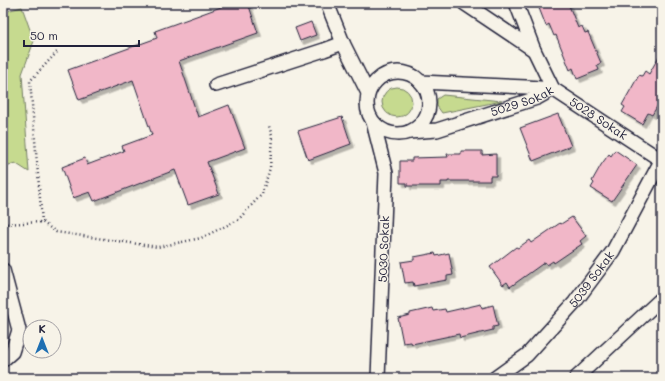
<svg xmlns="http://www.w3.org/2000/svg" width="665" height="381" font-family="Mali,sans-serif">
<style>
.green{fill:#c6da8f;stroke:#747e65}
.building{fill:#f1b7c8;stroke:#22223b;filter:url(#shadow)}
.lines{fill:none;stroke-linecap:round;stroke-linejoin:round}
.minor-casing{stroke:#22223b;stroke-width:16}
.path{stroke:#22223b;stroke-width:2.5;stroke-dasharray:1 3;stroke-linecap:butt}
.minor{stroke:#f7f3e8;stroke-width:13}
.labels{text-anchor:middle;stroke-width:3;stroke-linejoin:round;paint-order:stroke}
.street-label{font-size:12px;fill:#22223b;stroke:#f7f3e8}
</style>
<defs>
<filter id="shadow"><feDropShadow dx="3.5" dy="3.5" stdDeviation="0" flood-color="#0004"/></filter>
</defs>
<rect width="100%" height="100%" fill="#f7f3e8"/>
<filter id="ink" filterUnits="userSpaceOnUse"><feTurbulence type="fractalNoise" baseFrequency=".025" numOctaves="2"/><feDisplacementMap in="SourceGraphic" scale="8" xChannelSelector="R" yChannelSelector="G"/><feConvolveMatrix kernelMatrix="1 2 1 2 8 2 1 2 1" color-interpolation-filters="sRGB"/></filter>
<g filter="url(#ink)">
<path class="green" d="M 22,7 L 34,41 L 22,74 L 29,172 L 15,163 L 3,167 L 3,12 Z
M382 102a15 15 0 1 1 30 0a15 15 0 1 1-30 0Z
M 443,95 L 502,101 L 442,113 L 437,106 L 437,99 Z"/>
<path class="building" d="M 232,3 L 248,3 L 258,33 L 179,61 L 198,117 L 229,105 L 245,148 L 207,162 L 219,194 L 188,205 L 175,170 L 94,201 L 90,192 L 73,198 L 62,167 L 85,158 L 87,165 L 124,151 L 122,146 L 152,135 L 133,80 L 79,100 L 68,70 L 157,38 L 155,31 Z
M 542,3 L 568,3 L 578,28 L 582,26 L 585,33 L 588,32 L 601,63 L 597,65 L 599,70 L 577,79 L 573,68 L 570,70 L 556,35 L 554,36 L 549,24 L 546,26 L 539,8 L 543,6 Z
M 311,22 L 316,35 L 300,41 L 295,28 Z
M 662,51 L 662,98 L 652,115 L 648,113 L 642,124 L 622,112 L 625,107 L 622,105 L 639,75 L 642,76 L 645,71 L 649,74 Z
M 558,114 L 571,146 L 533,161 L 520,128 Z
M 342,117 L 351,144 L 308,160 L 298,131 Z
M 615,150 L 637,165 L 612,201 L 591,188 L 594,183 L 592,181 L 601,165 L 609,154 L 611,156 Z
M 461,151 L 482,151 L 482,155 L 496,154 L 496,176 L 490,176 L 490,181 L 448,181 L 448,182 L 441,182 L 441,186 L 407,186 L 407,183 L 400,183 L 400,161 L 412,161 L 412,158 L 448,157 L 447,154 L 461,154 Z
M 572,217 L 586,236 L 580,241 L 582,244 L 554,263 L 553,261 L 547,265 L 545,262 L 510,287 L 507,282 L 503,285 L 490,267 L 516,247 L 518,248 L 529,240 L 531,243 L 560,223 L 561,224 Z
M 435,253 L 436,256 L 449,253 L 453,275 L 447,276 L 447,280 L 414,286 L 413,282 L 405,283 L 401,262 L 414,260 L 414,257 Z
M 481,304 L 482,308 L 493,305 L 498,326 L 493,327 L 493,330 L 460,338 L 459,334 L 412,344 L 411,342 L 403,343 L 398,318 L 410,315 L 410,313 L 432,308 L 433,311 L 445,309 L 446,312 Z"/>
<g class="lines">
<g class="minor-casing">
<g id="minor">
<path d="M 327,3 L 343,43 L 368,93"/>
<path d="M 464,3 L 534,50"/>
<path id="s1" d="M 516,3 L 534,50 L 553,89 L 661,160"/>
<circle cx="398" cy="103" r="31"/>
<path d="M 421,82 L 526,87 L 553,89"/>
<path d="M 216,85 L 324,50 L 343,43"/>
<path d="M 373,122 L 386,173 L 378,378"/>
<path id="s2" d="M 409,132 L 437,130 L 537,98 L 553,89"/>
<path d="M 3,270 L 19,330 L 12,352 L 3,360"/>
<path id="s3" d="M 495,378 L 527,355 L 575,302 L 613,251 L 662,159"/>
<path d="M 576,378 L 662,298"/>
</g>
</g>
<path class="path" d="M 42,222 L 30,81 L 58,51
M 3,224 L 42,222 L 56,232 L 158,247 L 201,238 L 238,220 L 262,194 L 270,168 L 272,136 L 269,126"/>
<use href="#minor" class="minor"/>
</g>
</g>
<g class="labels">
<g class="street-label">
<text dy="4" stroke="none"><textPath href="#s2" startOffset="118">5029 Sokak</textPath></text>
<text dy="4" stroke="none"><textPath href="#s1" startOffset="148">5028 Sokak</textPath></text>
<text transform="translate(384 249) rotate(-88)" y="4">5030 Sokak</text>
<text dy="4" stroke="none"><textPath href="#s3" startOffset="139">5039 Sokak</textPath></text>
</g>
</g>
<rect width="665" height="381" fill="none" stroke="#f7f3e8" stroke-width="16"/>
<rect x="8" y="8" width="649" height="365" fill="none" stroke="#22223b" stroke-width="1.5" filter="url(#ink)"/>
<g transform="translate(42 339)"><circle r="19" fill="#f7f3e8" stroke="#a29fa3"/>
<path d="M0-3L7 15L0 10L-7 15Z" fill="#1f6fb2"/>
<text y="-6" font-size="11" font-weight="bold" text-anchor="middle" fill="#22223b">K</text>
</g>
<path d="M24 40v6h115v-6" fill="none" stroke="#22223b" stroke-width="2"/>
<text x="30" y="40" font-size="12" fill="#22223b" stroke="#f7f3e8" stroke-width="3" paint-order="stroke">50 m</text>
</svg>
